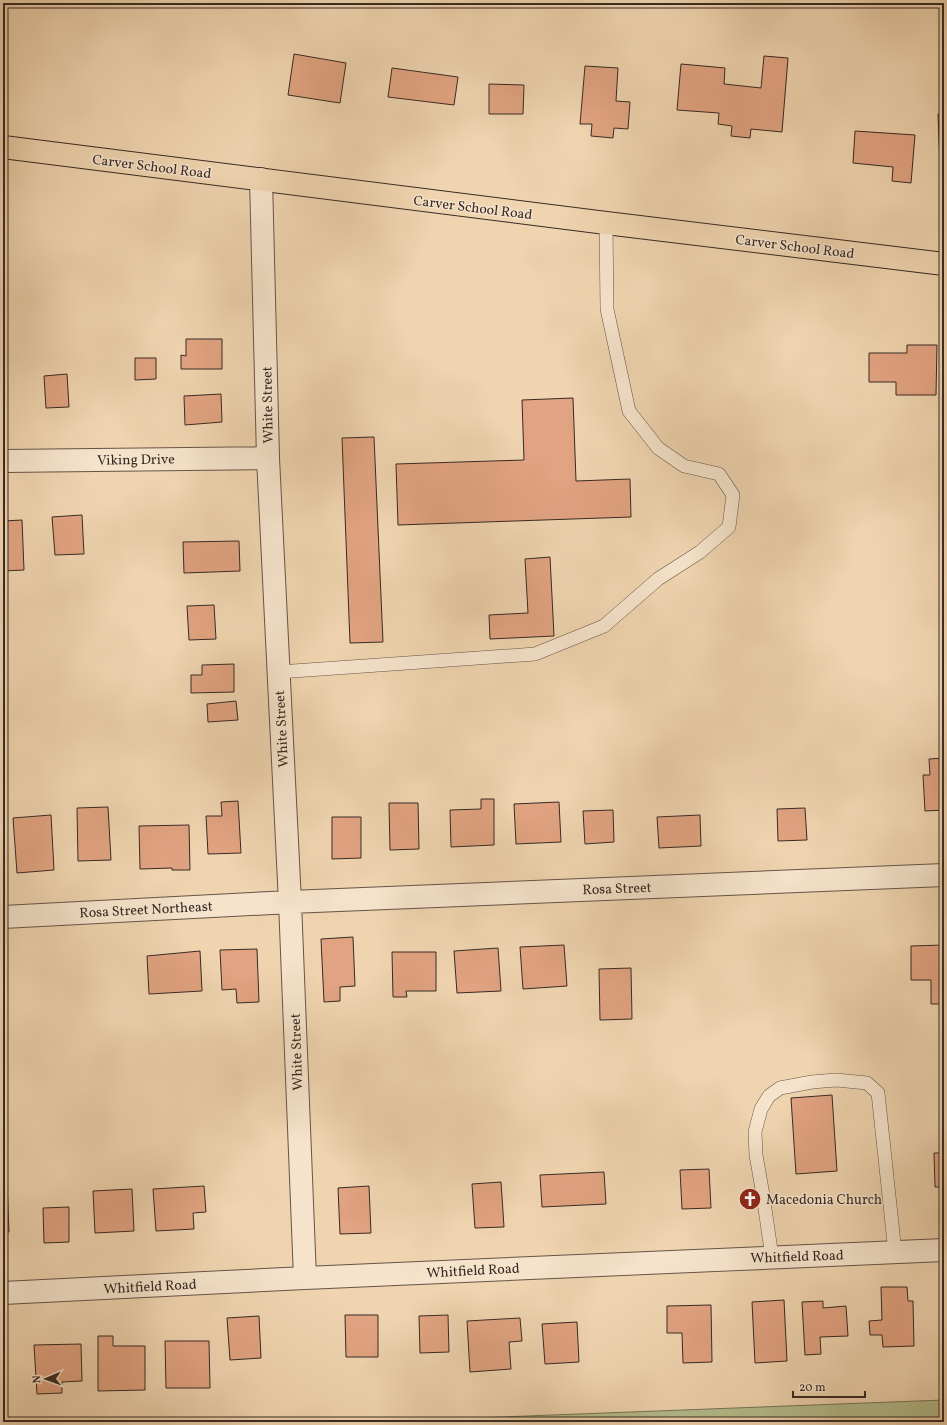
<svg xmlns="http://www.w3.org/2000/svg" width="947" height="1425" font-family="Vollkorn,serif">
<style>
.green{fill:#b5bd8d;stroke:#767458}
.building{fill:#e1a381;stroke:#382a24}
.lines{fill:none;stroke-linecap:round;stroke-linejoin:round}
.lane-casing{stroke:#665447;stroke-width:14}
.street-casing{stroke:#665447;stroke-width:24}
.primary-casing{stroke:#382a24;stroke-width:24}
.lane{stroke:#f5e3cb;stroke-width:13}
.street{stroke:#f5e3cb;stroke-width:22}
.primary{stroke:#efd4af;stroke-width:22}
.labels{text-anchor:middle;stroke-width:3;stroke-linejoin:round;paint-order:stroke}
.street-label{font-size:14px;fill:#382a24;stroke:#f5e3cb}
.poi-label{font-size:14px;fill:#382a24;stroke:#f5e3cb;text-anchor:start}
</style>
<rect width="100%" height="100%" fill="#efd4af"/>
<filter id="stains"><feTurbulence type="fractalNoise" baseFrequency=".005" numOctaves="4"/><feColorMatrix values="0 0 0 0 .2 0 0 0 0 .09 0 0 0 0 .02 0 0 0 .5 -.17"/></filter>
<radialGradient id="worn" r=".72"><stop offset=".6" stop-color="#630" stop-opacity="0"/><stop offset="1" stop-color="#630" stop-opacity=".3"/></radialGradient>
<path class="green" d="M 944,1400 L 944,1422 L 370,1422 Z"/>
<path class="building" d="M 294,54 L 346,63 L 340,103 L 288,95 Z
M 764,56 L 788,58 L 782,132 L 751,129 L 750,138 L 731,136 L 732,126 L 718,124 L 719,113 L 677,110 L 681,64 L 725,68 L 724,84 L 761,88 Z
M 585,66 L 618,68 L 616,101 L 630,102 L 628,129 L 614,128 L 613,138 L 591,136 L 592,124 L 580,124 Z
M 392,68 L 458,77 L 454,105 L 388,97 Z
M 489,84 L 524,85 L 523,114 L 489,114 Z
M 938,114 L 944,114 L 944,165 L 940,165 Z
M 855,131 L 915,135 L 911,183 L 892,181 L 893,167 L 853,163 Z
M 186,339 L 222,339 L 222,369 L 181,369 L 181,355 L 186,356 Z
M 907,345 L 937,345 L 936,395 L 896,395 L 896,382 L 869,382 L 869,353 L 907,353 Z
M 135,358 L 156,358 L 156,379 L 135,380 Z
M 67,374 L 69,407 L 46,408 L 44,376 Z
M 221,394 L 222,422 L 185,425 L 184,396 Z
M 573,398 L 576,481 L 630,479 L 631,517 L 398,525 L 396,464 L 524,460 L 522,400 Z
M 374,437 L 383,642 L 350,643 L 342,438 Z
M 82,515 L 84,554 L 55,555 L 52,517 Z
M 22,520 L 24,570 L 3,571 L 3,521 Z
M 239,541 L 240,571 L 184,573 L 183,542 Z
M 550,557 L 554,636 L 490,639 L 489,615 L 528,613 L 525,559 Z
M 214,605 L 216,639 L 189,640 L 187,606 Z
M 234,664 L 234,692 L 191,693 L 191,675 L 202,675 L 202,665 Z
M 236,701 L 238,720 L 208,722 L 207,704 Z
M 944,758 L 944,810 L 925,811 L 923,775 L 930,775 L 929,759 Z
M 481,799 L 494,799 L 494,845 L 451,847 L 450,810 L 481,809 Z
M 238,801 L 241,853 L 208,854 L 206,816 L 222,816 L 221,802 Z
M 559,802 L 561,842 L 516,844 L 514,804 Z
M 389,803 L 418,803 L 419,849 L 390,850 Z
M 108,807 L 111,860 L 78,861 L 77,808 Z
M 805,808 L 807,840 L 778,841 L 777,809 Z
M 613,810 L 614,842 L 585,844 L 583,811 Z
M 51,815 L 54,870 L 17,873 L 13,818 Z
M 700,815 L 701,846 L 659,848 L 657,817 Z
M 332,817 L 361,817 L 361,858 L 332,859 Z
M 189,825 L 190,870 L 172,870 L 172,868 L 140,869 L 139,826 Z
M 353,937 L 355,986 L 340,987 L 340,1001 L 324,1002 L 321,939 Z
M 564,945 L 567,986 L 523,989 L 520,947 Z
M 944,945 L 944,1004 L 931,1004 L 931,980 L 911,980 L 911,946 Z
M 498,948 L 501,991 L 457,993 L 454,951 Z
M 257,949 L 259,1002 L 237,1003 L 236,989 L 222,990 L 220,950 Z
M 200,951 L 202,991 L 149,994 L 147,956 Z
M 392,952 L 436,952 L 436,991 L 406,991 L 407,997 L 393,997 Z
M 631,968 L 632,1019 L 600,1020 L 599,969 Z
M 832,1095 L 837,1171 L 796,1174 L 791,1098 Z
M 934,1153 L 944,1153 L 944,1187 L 935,1187 Z
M 709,1169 L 711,1208 L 682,1209 L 680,1170 Z
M 604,1172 L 606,1204 L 542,1207 L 540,1175 Z
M 3,1182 L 7,1182 L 9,1232 L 3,1232 Z
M 501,1182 L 504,1227 L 475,1228 L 472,1184 Z
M 204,1186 L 206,1212 L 193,1213 L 194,1229 L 156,1231 L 153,1189 Z
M 369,1186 L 371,1233 L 340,1234 L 338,1188 Z
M 132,1189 L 134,1231 L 95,1233 L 93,1191 Z
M 69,1207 L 69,1242 L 44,1243 L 43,1208 Z
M 881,1287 L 907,1287 L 908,1301 L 913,1301 L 914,1346 L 883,1347 L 882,1335 L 870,1335 L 869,1321 L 882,1320 Z
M 784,1300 L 787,1361 L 755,1363 L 752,1302 Z
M 823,1301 L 823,1308 L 846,1306 L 848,1336 L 820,1337 L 821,1354 L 805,1355 L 802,1302 Z
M 711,1305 L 712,1362 L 683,1363 L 682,1333 L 667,1333 L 667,1306 Z
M 345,1315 L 378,1315 L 378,1357 L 346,1357 Z
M 448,1315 L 449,1352 L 420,1353 L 419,1316 Z
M 259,1316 L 261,1358 L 230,1360 L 227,1318 Z
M 520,1318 L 522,1341 L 509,1342 L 511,1369 L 470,1372 L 467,1321 Z
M 577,1322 L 579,1362 L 545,1364 L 542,1324 Z
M 98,1336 L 113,1336 L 113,1346 L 145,1346 L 145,1390 L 98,1391 Z
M 165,1341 L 209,1341 L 210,1388 L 166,1388 Z
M 81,1344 L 82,1381 L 62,1382 L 62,1393 L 37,1394 L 34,1345 Z"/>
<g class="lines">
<g class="lane-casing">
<path id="lane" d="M 279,672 L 535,654 L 604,626 L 658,579 L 700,552 L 729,527 L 733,495 L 719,474 L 684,466 L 658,448 L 629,411 L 607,309 L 606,223
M 772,1257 L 763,1195 L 756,1155 L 755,1132 L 761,1109 L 769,1096 L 780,1088 L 812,1082 L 836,1080 L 867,1083 L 878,1093 L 895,1252"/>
</g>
<g class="street-casing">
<path id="street" d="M 261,179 L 268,458 L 290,902 L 305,1278
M 3,461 L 268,458
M 3,917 L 290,902 L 944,875
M 3,1293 L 305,1278 L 944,1250"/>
</g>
<g class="primary-casing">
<path id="primary" d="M 3,147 L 606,223 L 944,264"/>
</g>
<use href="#lane" class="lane"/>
<use href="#street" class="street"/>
<use href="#primary" class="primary"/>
</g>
<defs>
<g id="church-disc" transform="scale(1.15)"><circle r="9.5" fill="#8f2418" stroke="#f5e3cb"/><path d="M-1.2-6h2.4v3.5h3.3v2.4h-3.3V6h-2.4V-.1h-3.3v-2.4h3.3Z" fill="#fff"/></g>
</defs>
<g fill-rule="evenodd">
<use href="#church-disc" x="750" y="1199"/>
</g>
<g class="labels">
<g class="street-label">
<text transform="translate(152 166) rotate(7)" y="5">Carver School Road</text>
<text transform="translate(473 207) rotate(7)" y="5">Carver School Road</text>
<text transform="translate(795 246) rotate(7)" y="5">Carver School Road</text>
<text transform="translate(267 405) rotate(-91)" y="5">White Street</text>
<text transform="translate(136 459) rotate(-1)" y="5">Viking Drive</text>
<text transform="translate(281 729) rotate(-93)" y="5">White Street</text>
<text transform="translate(617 888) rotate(-2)" y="5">Rosa Street</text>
<text transform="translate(146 909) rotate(-3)" y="5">Rosa Street Northeast</text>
<text transform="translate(296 1052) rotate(-92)" y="5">White Street</text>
<text transform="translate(797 1256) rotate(-2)" y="5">Whitfield Road</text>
<text transform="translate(473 1270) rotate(-3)" y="5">Whitfield Road</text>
<text transform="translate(150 1286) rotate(-3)" y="5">Whitfield Road</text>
</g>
<g class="poi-label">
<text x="766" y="1204">Macedonia Church</text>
</g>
</g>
<rect width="947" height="1425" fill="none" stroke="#efd4af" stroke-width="16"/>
<rect x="4" y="4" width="939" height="1417" fill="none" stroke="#382a24" stroke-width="2"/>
<rect x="8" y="8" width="931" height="1409" fill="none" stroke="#382a24"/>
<g transform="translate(46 1379) rotate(268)" stroke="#f5e3cb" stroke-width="3" paint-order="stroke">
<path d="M0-3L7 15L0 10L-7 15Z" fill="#382a24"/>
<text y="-6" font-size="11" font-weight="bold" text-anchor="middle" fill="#382a24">N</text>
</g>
<path d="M793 1391v6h72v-6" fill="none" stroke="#382a24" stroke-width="2"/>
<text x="799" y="1391" font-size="12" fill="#382a24" stroke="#f5e3cb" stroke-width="3" paint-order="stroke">20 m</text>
<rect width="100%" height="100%" filter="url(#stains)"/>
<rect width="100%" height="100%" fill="url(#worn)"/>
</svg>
